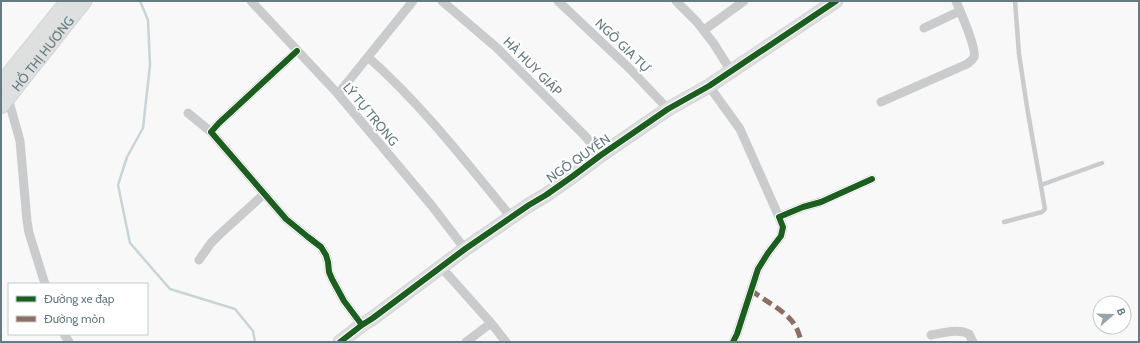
<svg xmlns="http://www.w3.org/2000/svg" width="1140" height="343" font-family="Cabin,sans-serif">
<style>
.lines{fill:none;stroke-linecap:round;stroke-linejoin:round}
.stream{stroke:#c9d4d6;stroke-width:2.5}
.secondary-casing{stroke:#d3d4d5;stroke-width:15}
.primary-casing{stroke:#d3d4d5;stroke-width:17}
.lane{stroke:#c9cbcc;stroke-width:4.5}
.street{stroke:#c9cbcc;stroke-width:9}
.secondary{stroke:#dedfdf;stroke-width:13}
.primary{stroke:#dedfdf;stroke-width:15}
.quiet{stroke:#8d6e63;stroke-width:5;stroke-dasharray:10 5;stroke-linecap:butt}
.cycleway-casing{stroke:#fff;stroke-width:8}
.cycleway{stroke:#1b5e20;stroke-width:6}
.labels{text-anchor:middle;stroke-width:4;stroke-linejoin:round;paint-order:stroke}
.street-label{font-size:13px;fill:#657a81;stroke:#fff}
</style>
<rect width="100%" height="100%" fill="#f8f8f8"/>
<g class="lines">
<path class="stream" d="M 140,1 L 148,20 L 150,65 L 143,128 L 127,157 L 118,185 L 130,243 L 170,289 L 235,309 L 253,331 L 255,342"/>
<g class="secondary-casing">
<path id="secondary" d="M 340,342 L 362,325 L 373,318 L 465,249 L 529,205 L 546,195 L 573,176 L 601,155 L 668,109 L 709,86 L 836,1"/>
</g>
<g class="primary-casing">
<g id="primary">
<path d="M 1,84 L 68,1"/>
<path id="s1" d="M 1,106 L 84,1"/>
</g>
</g>
<path class="lane" d="M 1041,185 L 1102,163
M 1004,222 L 1042,212 L 1045,209 L 1027,107 L 1019,54 L 1015,1"/>
<path class="street" d="M 251,1 L 338,94 L 432,206 L 465,249
M 442,1 L 496,47 L 585,136 L 601,155
M 558,1 L 630,69 L 668,109
M 676,1 L 697,22 L 714,44 L 731,71
M 924,28 L 960,11
M 704,30 L 744,1
M 297,51 L 219,123 L 211,132 L 286,219 L 308,237 L 321,247 L 326,255 L 328,262 L 329,272 L 332,279 L 344,301 L 362,325
M 368,57 C 422,105 466,162 511,217
M 709,86 L 740,129 L 779,217
M 338,94 L 413,1
M 8,98 L 20,141 L 27,221 L 29,233 L 45,284
M 881,102 L 967,64 C 970,62 972,61 974,57 C 977,49 960,11 956,1
M 188,113 L 211,132
M 199,260 L 211,243 L 219,235 L 264,194
M 442,268 L 491,323 L 506,342
M 64,334 L 69,342
M 931,335 C 943,333 958,328 969,334 L 973,342
M 466,342 L 491,323
M 733,342 L 737,334 L 758,269 L 768,253 L 781,236 L 783,227 L 779,217 L 803,207 L 821,202 L 872,179"/>
<use href="#secondary" class="secondary"/>
<use href="#primary" class="primary"/>
<path class="quiet" d="M 751,290 C 763,300 786,311 794,324 C 798,329 799,336 802,342"/>
<g class="cycleway-casing">
<path id="cycleway" d="M 297,51 L 219,123 L 211,132 L 286,219 L 308,237 L 321,247 L 326,255 L 328,262 L 329,272 L 332,279 L 344,301 L 362,325
M 340,342 L 362,325 L 373,318 L 465,249 L 529,205 L 546,195 L 573,176 L 601,155 L 668,109 L 709,86 L 836,1
M 733,342 L 737,334 L 758,269 L 768,253 L 781,236 L 783,227 L 779,217 L 803,207 L 821,202 L 872,179"/>
</g>
<use href="#cycleway" class="cycleway"/>
</g>
<g class="labels">
<g class="street-label">
<text transform="translate(623 45) rotate(44)" y="5">NGÔ GIA TỰ</text>
<text dy="5" stroke="none"><textPath href="#s1" startOffset="67">HỒ THỊ HƯƠNG</textPath></text>
<text transform="translate(533 66) rotate(45)" y="5">HÀ HUY GIÁP</text>
<text transform="translate(371 114) rotate(50)" y="5">LÝ TỰ TRỌNG</text>
<text transform="translate(578 158) rotate(-35)" y="5">NGÔ QUYỀN</text>
</g>
</g>
<rect width="1140" height="343" fill="none" stroke="#657a81" stroke-width="4"/>
<rect x="8" y="283" width="140" height="52" fill="#ffffff" stroke="#c1cacd"/>
<rect x="16" y="296" width="20" height="6" fill="#1b5e20" stroke="#c1cacd"/>
<text x="44" y="303" font-size="12" fill="#657a81">Đường xe đạp</text>
<rect x="16" y="316" width="20" height="6" fill="#8d6e63" stroke="#c1cacd"/>
<text x="44" y="323" font-size="12" fill="#657a81">Đường mòn</text>
<g transform="translate(1112 315) rotate(70)"><circle r="19" fill="#ffffff" stroke="#c1cacd"/>
<path d="M0-3L7 15L0 10L-7 15Z" fill="#98a6ab"/>
<text y="-6" font-size="11" font-weight="bold" text-anchor="middle" fill="#657a81">B</text>
</g>
</svg>
